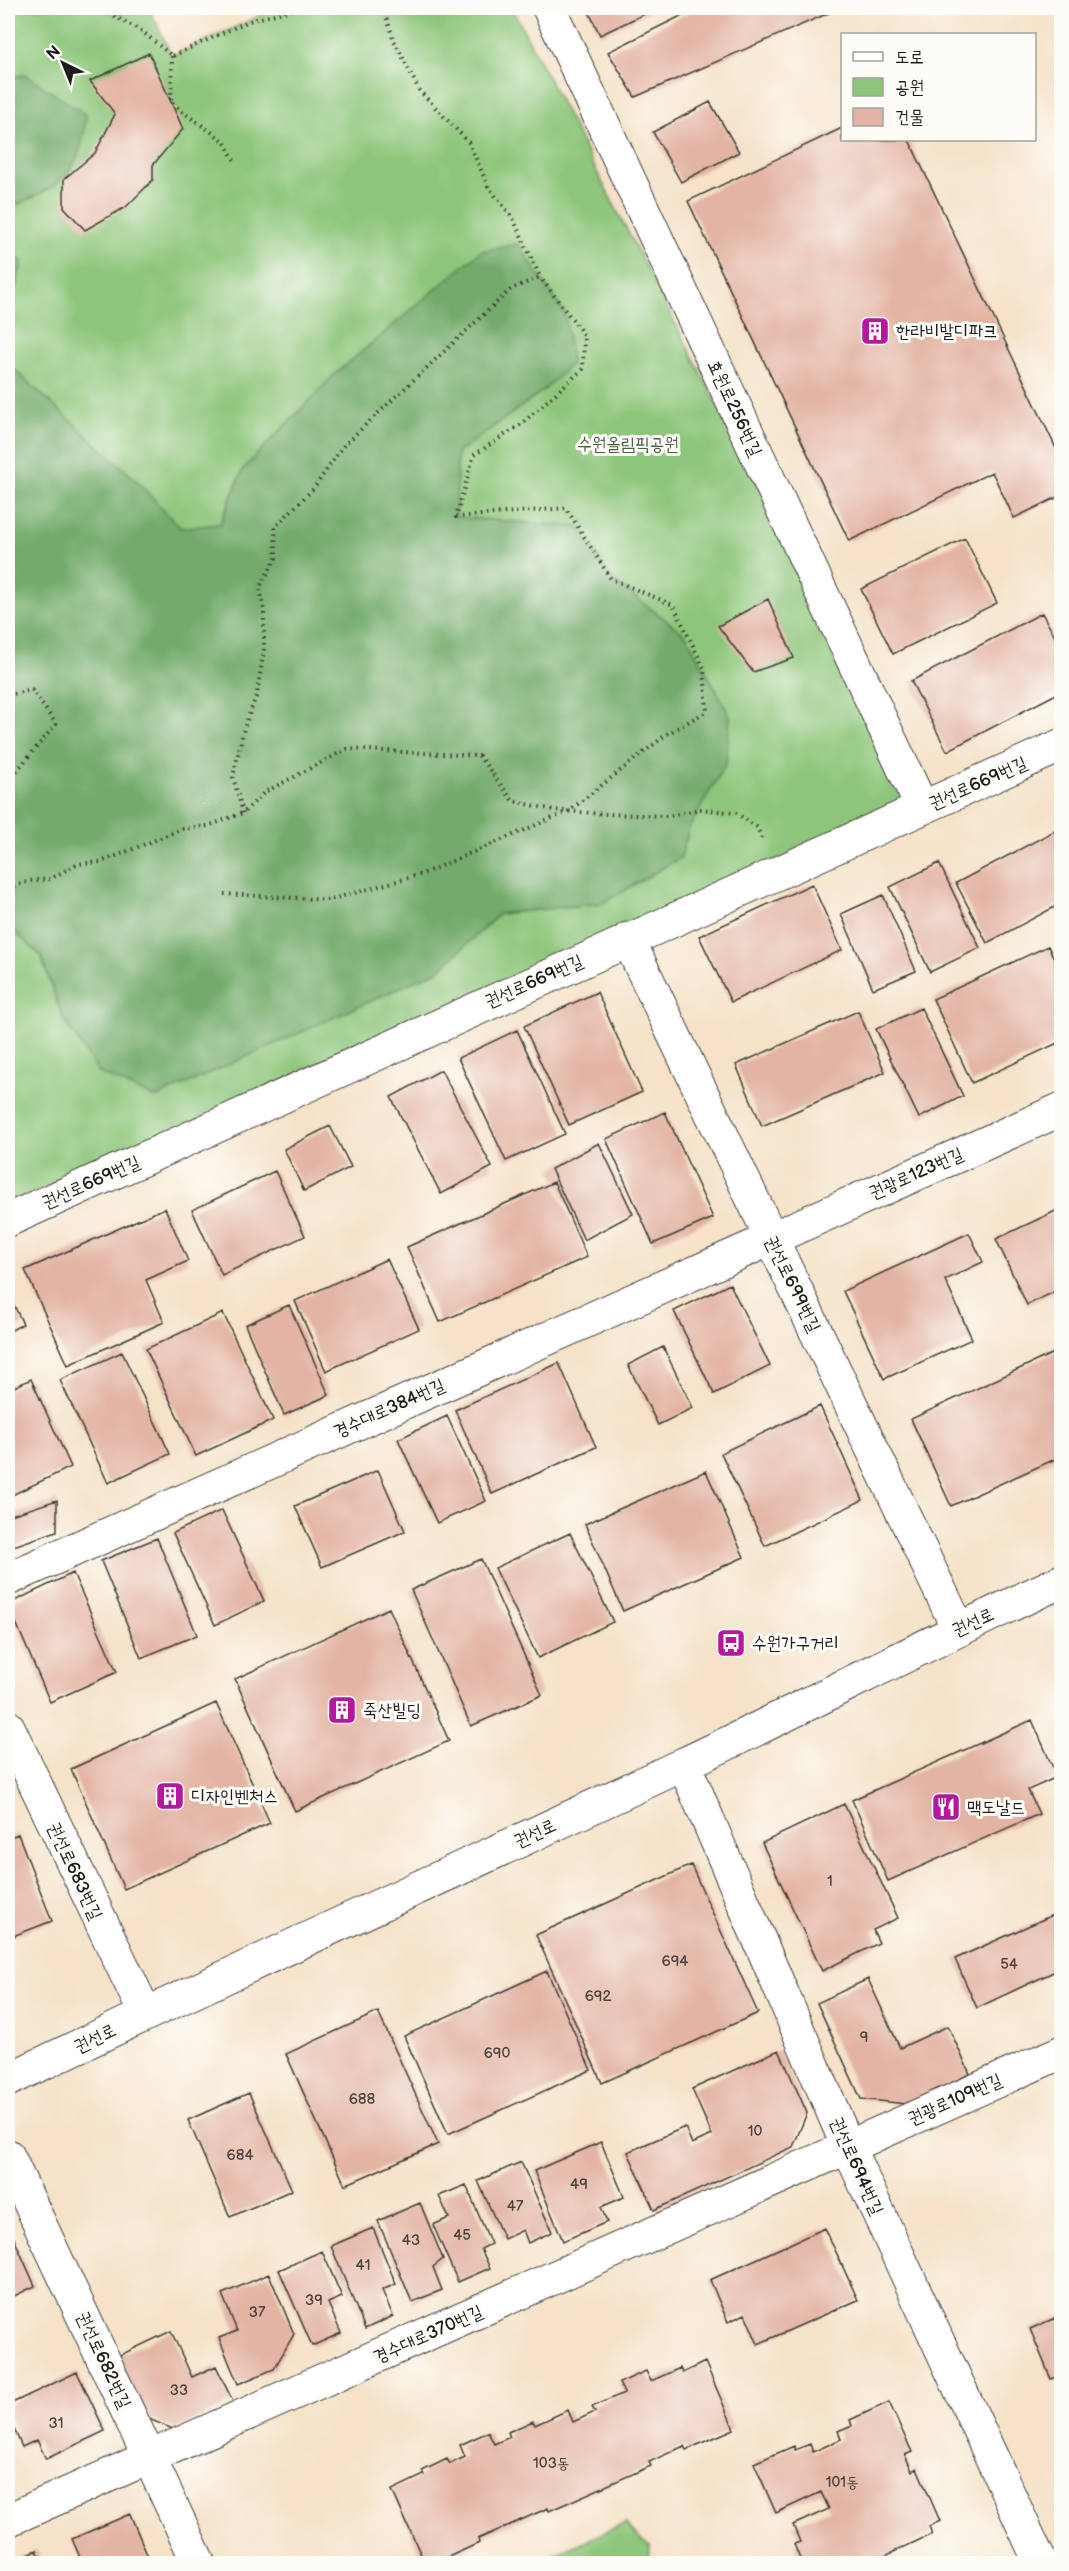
<svg xmlns="http://www.w3.org/2000/svg" width="1069" height="2571" font-family="'Balsamiq Sans','Poor Story',sans-serif">
<style>
.green{fill:#8dc67a;stroke:#54714b;stroke-width:1.5}
.forest{fill:#72ab6a;stroke:#476443;stroke-width:1.5}
.building{fill:#e3b4a3}
.lines{fill:none;stroke-linecap:round;stroke-linejoin:round}
.street-casing{stroke:#3d3a36;stroke-width:35}
.secondary-casing{stroke:#3d3a36;stroke-width:35}
.path{stroke:#3d3a36;stroke-width:4;stroke-dasharray:1.5 4.5;stroke-linecap:butt}
.street{stroke:#fff;stroke-width:33}
.secondary{stroke:#fff;stroke-width:33}
.labels{text-anchor:middle;stroke-width:6;stroke-linejoin:round;paint-order:stroke}
.number-label{font-size:15px;fill:#4e423e}
.poi-label{font-size:18px;fill:#1c1c1c;stroke:#fdfcf7;text-anchor:start}
.street-label{font-size:18px;fill:#1c1c1c;stroke:#fdfcf7}
.park-label{font-size:18px;fill:#496042;stroke:#fdfcf7}
</style>
<rect width="100%" height="100%" fill="#fdfcf7"/>
<filter id="ink" filterUnits="userSpaceOnUse"><feTurbulence type="fractalNoise" baseFrequency=".0167" numOctaves="2"/><feDisplacementMap in="SourceGraphic" scale="12" xChannelSelector="R" yChannelSelector="G"/><feConvolveMatrix kernelMatrix="1 2 1 2 8 2 1 2 1" color-interpolation-filters="sRGB"/></filter>
<filter id="wash" filterUnits="userSpaceOnUse"><feTurbulence type="fractalNoise" baseFrequency=".008" numOctaves="4" result="noise"/><feDisplacementMap in="SourceGraphic" scale="24" xChannelSelector="R" yChannelSelector="G"/><feGaussianBlur stdDeviation="1.35" result="paint"/><feColorMatrix in="noise" values="0 0 0 0 0 0 0 0 0 0 0 0 0 0 0 0 0 1.4 0 .05"/><feComposite in="paint" operator="in"/></filter>
<g filter="url(#wash)">
<rect width="100%" height="100%" fill="#f5e2c8"/>
<path class="green" d="M 8,8 L 149,8 L 172,56 L 277,8 L 512,8 L 888,734 L 919,799 L 8,1204 L 8,926 L 41,956 L 63,1019 L 336,1015 L 439,970 L 499,914 L 603,903 L 681,857 L 689,828 L 726,763 L 730,716 L 686,635 L 611,579 L 579,527 L 456,517 L 457,453 L 544,390 L 571,364 L 565,314 L 518,244 L 243,469 L 220,524 L 180,528 L 135,479 L 8,364 L 8,315 L 22,262 L 8,244 L 8,208 L 34,197 L 26,75 L 8,77 Z
M 626,2523 L 635,2535 L 650,2547 L 649,2563 L 534,2563 Z"/>
<path class="forest" d="M 26,75 L 86,115 C 81,175 60,187 8,208 L 8,77 Z
M 8,244 L 22,262 L 8,315 Z
M 518,244 L 565,314 L 571,364 L 544,390 L 457,453 L 456,517 L 579,527 L 611,579 L 686,635 L 730,716 L 726,763 L 689,828 L 681,857 L 603,903 L 499,914 L 439,970 L 155,1098 L 99,1073 L 63,1019 L 41,956 L 8,926 L 8,364 L 135,479 L 180,528 L 220,524 L 243,469 L 334,375 L 481,251 Z"/>
<g id="blocks">
<path class="building" d="M 587,8 L 657,8 L 600,35 Z
M 697,8 L 837,8 L 838,9 L 635,97 L 608,52 Z
M 149,53 L 183,129 L 153,165 L 153,180 L 126,207 L 85,230 L 64,207 L 64,179 L 95,153 L 115,114 L 90,81 Z
M 710,102 L 739,152 L 681,182 L 653,132 Z
M 842,128 L 842,140 L 909,140 L 1062,461 L 1062,495 L 1014,518 L 992,472 L 849,541 L 688,201 Z
M 965,538 L 997,603 L 893,654 L 861,589 Z
M 768,599 L 794,658 L 753,672 L 718,626 Z
M 1042,613 L 1062,650 L 1062,691 L 947,751 L 911,681 Z
M 1062,827 L 1062,903 L 987,943 L 956,883 Z
M 939,863 L 980,948 L 930,972 L 890,887 Z
M 812,884 L 842,950 L 731,1002 L 699,936 Z
M 883,895 L 916,971 L 873,989 L 841,914 Z
M 1048,946 L 1062,975 L 1062,1041 L 972,1083 L 933,999 Z
M 597,992 L 642,1092 L 569,1125 L 524,1026 Z
M 921,1008 L 963,1096 L 919,1118 L 876,1029 Z
M 858,1011 L 885,1072 L 762,1126 L 736,1065 Z
M 517,1030 L 565,1134 L 506,1161 L 458,1058 Z
M 441,1070 L 492,1167 L 441,1194 L 391,1097 Z
M 665,1112 L 713,1218 L 653,1244 L 606,1139 Z
M 330,1126 L 351,1167 L 304,1191 L 284,1149 Z
M 599,1143 L 633,1214 L 584,1240 L 551,1169 Z
M 275,1171 L 305,1236 L 222,1275 L 192,1210 Z
M 554,1182 L 587,1257 L 440,1322 L 407,1247 Z
M 165,1208 L 188,1261 L 146,1280 L 164,1322 L 68,1365 L 25,1270 Z
M 1062,1208 L 1062,1288 L 1027,1305 L 996,1239 Z
M 969,1233 L 983,1262 L 945,1280 L 972,1339 L 884,1379 L 843,1291 Z
M 387,1259 L 419,1329 L 326,1371 L 295,1301 Z
M 730,1284 L 770,1366 L 714,1394 L 674,1311 Z
M 8,1293 L 23,1324 L 8,1332 Z
M 289,1305 L 329,1395 L 284,1415 L 245,1325 Z
M 223,1313 L 273,1420 L 196,1456 L 146,1349 Z
M 663,1347 L 693,1408 L 658,1425 L 628,1365 Z
M 1062,1349 L 1062,1456 L 951,1506 L 911,1419 Z
M 122,1352 L 170,1454 L 108,1483 L 60,1380 Z
M 559,1363 L 596,1447 L 492,1494 L 455,1410 Z
M 31,1379 L 71,1467 L 10,1496 L 8,1491 L 8,1390 Z
M 820,1406 L 863,1500 L 765,1546 L 721,1453 Z
M 447,1416 L 486,1501 L 437,1523 L 398,1439 Z
M 378,1470 L 405,1531 L 322,1567 L 295,1506 Z
M 706,1471 L 744,1557 L 623,1611 L 585,1524 Z
M 57,1500 L 57,1531 L 8,1548 L 8,1516 Z
M 222,1510 L 264,1601 L 215,1625 L 173,1533 Z
M 570,1533 L 613,1622 L 538,1658 L 495,1568 Z
M 157,1538 L 197,1635 L 141,1658 L 101,1561 Z
M 481,1559 L 542,1695 L 471,1726 L 411,1590 Z
M 73,1573 L 117,1672 L 50,1702 L 8,1604 Z
M 389,1608 L 449,1741 L 295,1811 L 235,1679 Z
M 216,1703 L 270,1823 L 124,1889 L 71,1769 Z
M 1032,1720 L 1057,1777 L 1028,1790 L 1039,1814 L 888,1881 L 852,1800 Z
M 844,1804 L 898,1918 L 873,1930 L 879,1943 L 822,1971 L 762,1843 Z
M 18,1834 L 52,1921 L 8,1938 L 8,1838 Z
M 691,1865 L 758,2013 L 602,2083 L 536,1935 Z
M 1057,1913 L 1062,1922 L 1062,1968 L 977,2008 L 955,1959 Z
M 547,1971 L 591,2070 L 448,2134 L 404,2036 Z
M 868,1979 L 900,2048 L 948,2026 L 970,2074 L 906,2104 L 861,2099 L 817,2003 Z
M 378,2012 L 438,2144 L 345,2185 L 286,2054 Z
M 779,2050 L 807,2113 L 793,2147 L 654,2210 L 628,2152 L 685,2127 L 692,2144 L 712,2135 L 692,2089 Z
M 249,2093 L 292,2190 L 230,2217 L 188,2120 Z
M 601,2142 L 624,2197 L 601,2207 L 607,2222 L 563,2241 L 534,2171 Z
M 521,2162 L 552,2232 L 528,2243 L 523,2230 L 504,2239 L 478,2181 Z
M 466,2185 L 491,2244 L 481,2249 L 490,2268 L 458,2282 L 433,2225 L 449,2218 L 439,2196 Z
M 420,2203 L 443,2259 L 433,2267 L 442,2290 L 412,2302 L 378,2221 Z
M 8,2225 L 35,2286 L 8,2299 Z
M 373,2228 L 396,2284 L 382,2290 L 393,2316 L 365,2329 L 331,2246 Z
M 825,2228 L 858,2300 L 758,2344 L 745,2314 L 728,2322 L 710,2280 Z
M 322,2251 L 342,2297 L 328,2303 L 341,2333 L 312,2346 L 279,2270 Z
M 269,2274 L 294,2334 L 274,2369 L 238,2384 L 219,2338 L 237,2331 L 222,2294 Z
M 1062,2315 L 1062,2374 L 1051,2379 L 1030,2329 Z
M 171,2331 L 192,2377 L 216,2366 L 233,2402 L 175,2430 L 144,2417 L 116,2357 Z
M 705,2362 L 734,2429 L 686,2450 L 684,2446 L 649,2462 L 651,2466 L 549,2511 L 548,2508 L 478,2539 L 479,2543 L 433,2564 L 425,2564 L 392,2490 L 424,2475 L 422,2471 L 447,2459 L 450,2464 L 465,2457 L 460,2445 L 488,2432 L 494,2444 L 510,2437 L 508,2432 L 533,2421 L 535,2425 L 568,2410 L 573,2422 L 595,2412 L 592,2407 L 624,2393 L 619,2383 L 646,2371 L 651,2381 L 680,2368 L 682,2373 Z
M 77,2372 L 105,2431 L 46,2459 L 37,2440 L 22,2447 L 8,2415 L 8,2405 Z
M 889,2402 L 912,2452 L 905,2455 L 912,2471 L 917,2468 L 940,2521 L 929,2526 L 932,2534 L 868,2564 L 802,2564 L 794,2544 L 800,2542 L 793,2525 L 829,2509 L 821,2492 L 776,2513 L 754,2463 L 794,2446 L 795,2450 L 810,2444 L 813,2452 L 841,2439 L 838,2431 L 852,2425 L 850,2420 Z
M 130,2514 L 151,2564 L 83,2564 L 72,2539 Z
M 37,2550 L 43,2564 L 8,2564 L 8,2563 Z"/>
</g>
</g>
<g filter="url(#ink)">
<use href="#blocks" fill-opacity="0" stroke="#3d3a36" stroke-width="1.5"/>
<g class="lines">
<g class="street-casing">
<path id="street" d="M 549,8 L 922,808
M 628,939 L 958,1628
M 8,1220 L 1062,745
M 8,1579 L 1062,1109
M 8,1727 L 145,2013
M 684,1764 L 848,2147 L 1041,2564
M 8,2156 L 199,2564
M 8,2520 L 1062,2052"/>
</g>
<g class="secondary-casing">
<path id="secondary" d="M 8,2080 C 231,1972 457,1871 682,1765 C 809,1705 933,1640 1062,1581"/>
</g>
<path class="path" d="M 98,8 L 139,29 L 172,56 L 249,21 L 298,8
M 120,8 L 122,18
M 380,8 L 385,12
M 172,56 L 171,102 L 183,112 L 224,141 L 234,160
M 8,695 L 32,690 L 56,724 L 8,781
M 243,813 L 233,777 L 244,728 L 257,694 L 264,649 L 264,611 L 260,587 L 276,558 L 275,527 L 314,488 L 344,445 L 511,289 L 540,277 L 513,218 L 489,188 L 469,143 L 419,90 L 393,38 L 385,12 L 394,8
M 8,889 L 29,881 L 50,879 L 77,864 L 101,862 L 182,829 L 208,826 L 243,813 L 265,792 L 347,749 L 479,756 L 513,801 L 554,810 L 605,814 L 670,816 L 700,809 L 736,813 L 757,827 L 762,839
M 224,894 L 329,900 L 422,874 L 569,811 L 667,734 L 707,711 L 704,668 L 673,605 L 611,579 L 566,508 L 456,517 L 474,455 L 520,425 L 583,369 L 584,335 L 540,277"/>
<use href="#street" class="street"/>
<use href="#secondary" class="secondary"/>
</g>
</g>
<defs>
<g id="building-square" transform="scale(1.5)"><rect x="-9" y="-9" width="18" height="18" rx="4" fill="#b5179e" stroke="#fdfcf7"/><path d="M-4-6H4V6H1V3H-1V6H-4ZM-2.5-4.3h1.7v1.8h-1.7ZM.8-4.3h1.7v1.8H.8ZM-2.5-1h1.7V.8h-1.7ZM.8-1h1.7V.8H.8Z" fill="#fff"/></g>
<g id="bus-square" transform="scale(1.5)"><rect x="-9" y="-9" width="18" height="18" rx="4" fill="#b5179e" stroke="#fdfcf7"/><path d="M-5-6H5V4H4V6H2V4H-2V6H-4V4H-5ZM-3.5-4V0h7V-4ZM-3.5 1.2v1.5H-2V1.2ZM2 1.2v1.5H3.5V1.2Z" fill="#fff"/></g>
<g id="restaurant-square" transform="scale(1.5)"><rect x="-9" y="-9" width="18" height="18" rx="4" fill="#b5179e" stroke="#fdfcf7"/><path d="M-5-6h1v4h1v-4h1v4h1v-4h1v5L-1.5 .5V6h-2V.5L-5-1ZM5-6V6H3V1.5H1.5Q1.5-4 5-6Z" fill="#fff"/></g>
</defs>
<g fill-rule="evenodd">
<use href="#building-square" x="875" y="331"/>
<use href="#bus-square" x="731" y="1643"/>
<use href="#building-square" x="342" y="1710"/>
<use href="#building-square" x="170" y="1796"/>
<use href="#restaurant-square" x="946" y="1807"/>
</g>
<g class="labels">
<g class="number-label">
<text x="830" y="1886">1</text>
<text x="675" y="1966">694</text>
<text x="1009" y="1969">54</text>
<text x="598" y="2001">692</text>
<text x="864" y="2042">9</text>
<text x="497" y="2058">690</text>
<text x="362" y="2104">688</text>
<text x="755" y="2136">10</text>
<text x="240" y="2160">684</text>
<text x="579" y="2189">49</text>
<text x="515" y="2211">47</text>
<text x="462" y="2240">45</text>
<text x="411" y="2245">43</text>
<text x="363" y="2270">41</text>
<text x="314" y="2305">39</text>
<text x="257" y="2317">37</text>
<text x="179" y="2395">33</text>
<text x="56" y="2428">31</text>
<text x="551" y="2468">103동</text>
<text x="842" y="2487">101동</text>
</g>
<g class="poi-label">
<text x="896" y="337">한라비발디파크</text>
<text x="752" y="1649">수원가구거리</text>
<text x="363" y="1716">죽산빌딩</text>
<text x="191" y="1802">디자인벤처스</text>
<text x="967" y="1813">맥도날드</text>
</g>
<g class="street-label">
<text transform="translate(735 408) rotate(65)" y="6">효원로256번길</text>
<text transform="translate(978 783) rotate(-24)" y="6">권선로669번길</text>
<text transform="translate(534 981) rotate(-24)" y="6">권선로669번길</text>
<text transform="translate(916 1173) rotate(-24)" y="6">권광로123번길</text>
<text transform="translate(91 1182) rotate(-24)" y="6">권선로669번길</text>
<text transform="translate(793 1284) rotate(64)" y="6">권선로699번길</text>
<text transform="translate(389 1408) rotate(-24)" y="6">경수대로384번길</text>
<text transform="translate(973 1622) rotate(-25)" y="6">권선로</text>
<text transform="translate(535 1833) rotate(-25)" y="6">권선로</text>
<text transform="translate(75 1871) rotate(65)" y="6">권선로683번길</text>
<text transform="translate(95 2038) rotate(-26)" y="6">권선로</text>
<text transform="translate(955 2099) rotate(-24)" y="6">권광로109번길</text>
<text transform="translate(857 2166) rotate(66)" y="6">권선로694번길</text>
<text transform="translate(428 2334) rotate(-24)" y="6">경수대로370번길</text>
<text transform="translate(104 2360) rotate(65)" y="6">권선로682번길</text>
</g>
<g class="park-label">
<text x="628" y="450">수원올림픽공원</text>
</g>
</g>
<rect width="1069" height="2571" fill="none" stroke="#fdfcf7" stroke-width="30"/>
<rect x="841" y="33" width="195" height="108" fill="#fdfcf7" stroke="#a3a29f" stroke-width="1.5"/>
<rect x="853" y="52" width="30" height="9" fill="#ffffff" stroke="#a3a29f" stroke-width="1.5"/>
<text x="895" y="63" font-size="18" fill="#1c1c1c">도로</text>
<rect x="853" y="78" width="30" height="18" fill="#8dc67a" stroke="#a3a29f" stroke-width="1.5"/>
<text x="895" y="93" font-size="18" fill="#1c1c1c">공원</text>
<rect x="853" y="108" width="30" height="18" fill="#e3b4a3" stroke="#a3a29f" stroke-width="1.5"/>
<text x="895" y="123" font-size="18" fill="#1c1c1c">건물</text>
<g transform="translate(63 63) rotate(317)" stroke="#fdfcf7" stroke-width="4.5" paint-order="stroke">
<path d="M0-4.5L10 22L0 15L-10 22Z" fill="#1c1c1c"/>
<text y="-9" font-size="16" font-weight="bold" text-anchor="middle" fill="#1c1c1c">N</text>
</g>
</svg>
